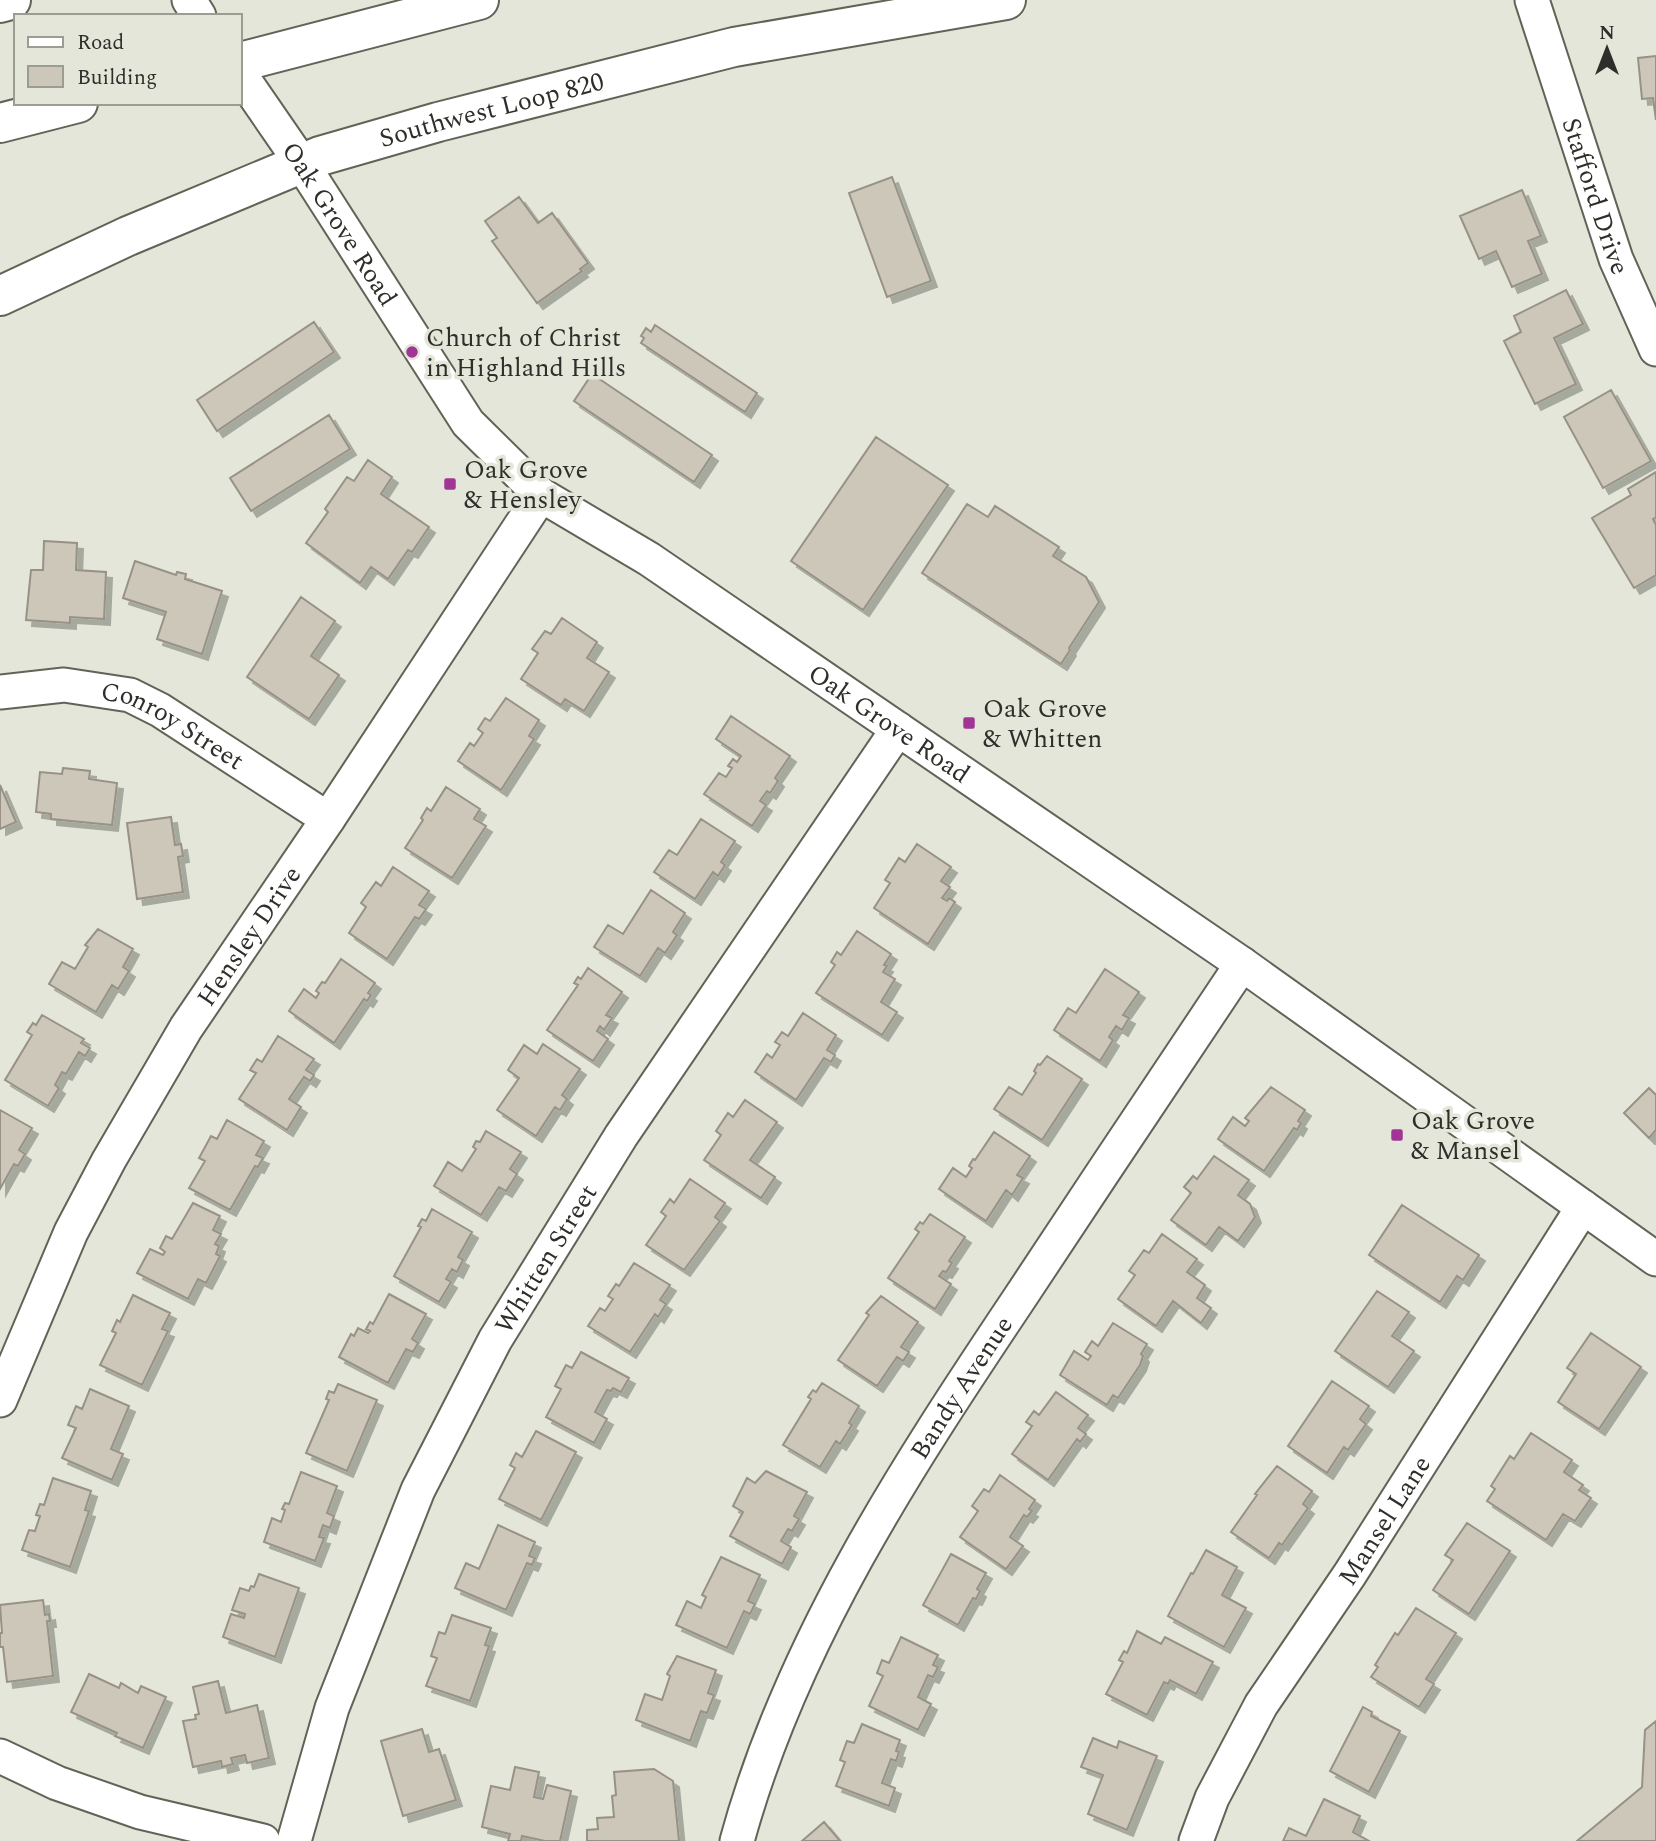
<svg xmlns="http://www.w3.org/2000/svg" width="1656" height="1841" font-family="Spectral,serif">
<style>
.building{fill:#cdc7ba;stroke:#979285;stroke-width:2;filter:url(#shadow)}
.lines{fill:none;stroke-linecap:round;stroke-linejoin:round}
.minor-casing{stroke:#616357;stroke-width:37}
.major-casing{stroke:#616357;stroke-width:42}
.highway-casing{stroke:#616357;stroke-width:42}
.minor{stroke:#fff;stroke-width:33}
.major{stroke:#fff;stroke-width:38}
.highway{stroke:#fff;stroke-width:38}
.poi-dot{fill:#a13595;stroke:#e3e6d8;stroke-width:2.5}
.labels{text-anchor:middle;stroke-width:7;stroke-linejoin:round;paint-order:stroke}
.street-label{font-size:26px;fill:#2e2f2a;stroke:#e3e6d8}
.poi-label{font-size:26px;fill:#2e2f2a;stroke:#e3e6d8;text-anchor:start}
</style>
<defs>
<filter id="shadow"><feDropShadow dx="6" dy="6" stdDeviation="0" flood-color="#0004"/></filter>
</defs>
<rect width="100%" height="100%" fill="#e3e6d8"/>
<path class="building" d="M 1656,56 L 1656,120 L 1653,98 L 1642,99 L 1638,58 Z
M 892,177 L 931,281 L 887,297 L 849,193 Z
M 1522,190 L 1541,236 L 1528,241 L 1542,274 L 1512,287 L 1496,251 L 1479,259 L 1460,216 Z
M 519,197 L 538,223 L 552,213 L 588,263 L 580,269 L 582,271 L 537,303 L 492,241 L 497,238 L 485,221 Z
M 1566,290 L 1583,324 L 1554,338 L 1576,384 L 1535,404 L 1504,341 L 1521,332 L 1514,316 Z
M 314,322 L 334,352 L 217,431 L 197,400 Z
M 655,325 L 757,393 L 745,412 L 641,343 L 644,338 L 641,336 L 646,328 L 651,332 Z
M 592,374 L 712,455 L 694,482 L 574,401 Z
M 1611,390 L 1651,461 L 1603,488 L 1564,417 Z
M 329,415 L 350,449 L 251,511 L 230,478 Z
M 876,437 L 948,485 L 863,610 L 791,561 Z
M 368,460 L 392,477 L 381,494 L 429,527 L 412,552 L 408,550 L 388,579 L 371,567 L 360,583 L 306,543 L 328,512 L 325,509 L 347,477 L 354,481 Z
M 1656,472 L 1656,517 L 1653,519 L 1656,525 L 1656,575 L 1634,588 L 1592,518 L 1631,495 L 1628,489 Z
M 967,504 L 988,517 L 995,506 L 1059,547 L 1053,556 L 1086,577 L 1099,602 L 1069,648 L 1070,650 L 1061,664 L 922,573 Z
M 44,541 L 77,543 L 76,570 L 106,572 L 104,619 L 70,617 L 70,623 L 26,620 L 31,570 L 43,570 Z
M 135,561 L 176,575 L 177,572 L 186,574 L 185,579 L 222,591 L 202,654 L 157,639 L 166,612 L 123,598 Z
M 301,597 L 335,621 L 311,656 L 339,675 L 309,719 L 247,677 Z
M 562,618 L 597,642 L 587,658 L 609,672 L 584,711 L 565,699 L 561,705 L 521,679 L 538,653 L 532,649 L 545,631 L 551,634 Z
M 506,698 L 539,720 L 529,736 L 534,739 L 501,790 L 458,761 L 470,743 L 474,746 L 483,733 L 478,729 L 485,718 L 490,721 Z
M 731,716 L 790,756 L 775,778 L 778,781 L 770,793 L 767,791 L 760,801 L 766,805 L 752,826 L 704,794 L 719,773 L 726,777 L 732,768 L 728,766 L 733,759 L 737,762 L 741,756 L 716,739 Z
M 63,768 L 90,771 L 89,779 L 117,783 L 112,825 L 51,819 L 51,814 L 36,812 L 40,772 L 62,774 Z
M 0,785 L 16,822 L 0,829 Z
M 446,787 L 480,809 L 474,819 L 486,826 L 452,878 L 405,848 L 423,820 L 421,818 L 427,808 L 431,811 Z
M 171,817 L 175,845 L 181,844 L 183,856 L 178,857 L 183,892 L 137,899 L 127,823 Z
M 701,819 L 735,841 L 721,862 L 725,865 L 718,876 L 713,872 L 695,899 L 654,872 L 669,850 L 677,855 Z
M 917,844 L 951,867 L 941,881 L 950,887 L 942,898 L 947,901 L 949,898 L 955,902 L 928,944 L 874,908 L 890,883 L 885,880 L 899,858 L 905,862 Z
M 393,867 L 429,891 L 419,905 L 426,909 L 419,919 L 415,917 L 387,959 L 349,933 L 366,907 L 361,903 L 376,882 L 381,886 Z
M 651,890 L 685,913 L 673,932 L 677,935 L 665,953 L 658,948 L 640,976 L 594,947 L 608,925 L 623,934 Z
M 98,929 L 133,949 L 123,967 L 129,971 L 118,989 L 112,985 L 96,1012 L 49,984 L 62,962 L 75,969 L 88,947 L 85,945 Z
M 857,931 L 891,954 L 884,965 L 887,966 L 883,972 L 895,979 L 881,1002 L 897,1012 L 882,1035 L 816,993 L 835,965 L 831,962 L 837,952 L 841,955 Z
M 341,959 L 375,983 L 368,993 L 371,995 L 367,1001 L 364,999 L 334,1043 L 289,1011 L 304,989 L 316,998 L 319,993 L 316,991 L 322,982 L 325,983 Z
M 588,968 L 622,992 L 606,1015 L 612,1018 L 604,1030 L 600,1026 L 597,1031 L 608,1039 L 593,1061 L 547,1030 L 578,985 L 574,983 L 578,977 L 581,979 Z
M 1105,969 L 1139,992 L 1123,1015 L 1129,1018 L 1122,1030 L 1116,1026 L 1109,1037 L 1113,1040 L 1100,1061 L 1054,1030 L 1068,1008 L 1076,1013 Z
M 803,1013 L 836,1035 L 827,1050 L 835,1055 L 831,1062 L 824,1058 L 796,1100 L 755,1072 L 767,1054 L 772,1058 L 780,1045 L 775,1042 L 782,1032 L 788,1036 Z
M 42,1015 L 84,1039 L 81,1043 L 90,1048 L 85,1056 L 79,1052 L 66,1074 L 62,1072 L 55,1085 L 59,1088 L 48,1106 L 5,1080 L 32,1035 L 27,1032 L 33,1023 L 36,1025 Z
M 278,1036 L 314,1059 L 306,1070 L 314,1075 L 310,1081 L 304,1077 L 289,1099 L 301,1107 L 287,1130 L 239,1099 L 256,1073 L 250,1070 L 257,1059 L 262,1062 Z
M 543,1044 L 580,1069 L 562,1095 L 567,1099 L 560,1110 L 555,1107 L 536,1136 L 497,1110 L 519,1078 L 508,1070 L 524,1045 L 537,1054 Z
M 1047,1056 L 1082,1079 L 1042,1140 L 994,1109 L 1009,1087 L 1022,1095 L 1036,1073 L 1034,1071 L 1038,1064 L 1040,1065 Z
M 1271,1087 L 1305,1110 L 1298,1121 L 1301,1123 L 1297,1130 L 1294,1128 L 1264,1171 L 1218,1139 L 1233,1117 L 1245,1126 L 1249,1121 L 1245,1118 Z
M 1649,1088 L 1656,1095 L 1656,1130 L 1649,1138 L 1624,1113 Z
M 745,1100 L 777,1122 L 750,1160 L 775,1177 L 761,1198 L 704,1160 L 721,1135 L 716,1131 L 728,1113 L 733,1117 Z
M 0,1110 L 32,1128 L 19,1150 L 25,1154 L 18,1166 L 14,1164 L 0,1189 Z
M 227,1120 L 264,1141 L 256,1155 L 263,1158 L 258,1167 L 255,1166 L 230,1210 L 189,1188 L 205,1161 L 199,1158 L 211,1136 L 217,1139 Z
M 486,1131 L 521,1152 L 510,1169 L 517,1174 L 506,1191 L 499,1187 L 481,1215 L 434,1186 L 448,1162 L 462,1171 L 476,1149 L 473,1147 L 476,1141 L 480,1142 Z
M 994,1132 L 1030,1156 L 1017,1175 L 1023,1178 L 1012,1195 L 1006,1190 L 986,1221 L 939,1189 L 953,1168 L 966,1177 L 972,1168 L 969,1166 L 973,1159 L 975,1160 Z
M 1214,1156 L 1249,1180 L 1238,1195 L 1250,1204 L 1255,1217 L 1238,1241 L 1219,1227 L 1206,1245 L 1171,1220 L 1191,1193 L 1184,1187 L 1193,1176 L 1197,1179 Z
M 690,1179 L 725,1203 L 715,1217 L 720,1221 L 684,1270 L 646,1245 L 666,1216 L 661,1212 L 670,1199 L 674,1203 Z
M 193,1203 L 220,1216 L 213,1230 L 221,1234 L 215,1244 L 219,1246 L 216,1254 L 220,1256 L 206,1283 L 198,1279 L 188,1299 L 137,1273 L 150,1249 L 163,1255 L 165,1252 L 160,1248 L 166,1236 L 172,1239 Z
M 1402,1205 L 1479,1255 L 1463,1280 L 1457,1276 L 1440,1302 L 1369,1255 Z
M 432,1209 L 472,1232 L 458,1257 L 463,1260 L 457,1272 L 452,1269 L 446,1279 L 451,1282 L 439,1302 L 394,1276 L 421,1227 L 418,1226 L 422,1219 L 426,1221 Z
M 930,1214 L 965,1237 L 949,1261 L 952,1263 L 946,1272 L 943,1271 L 939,1276 L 951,1284 L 935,1309 L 888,1278 L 919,1232 L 915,1229 L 920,1222 L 923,1224 Z
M 1162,1234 L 1197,1259 L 1187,1272 L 1205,1285 L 1197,1298 L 1211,1308 L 1201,1323 L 1173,1301 L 1156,1326 L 1118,1299 L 1135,1275 L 1129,1271 L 1144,1250 L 1149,1253 Z
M 634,1263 L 670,1285 L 660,1300 L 666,1304 L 658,1317 L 655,1314 L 630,1352 L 588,1326 L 600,1308 L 605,1311 L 613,1299 L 608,1296 L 616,1284 L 619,1286 Z
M 1377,1291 L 1409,1312 L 1392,1336 L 1414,1351 L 1388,1387 L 1335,1351 Z
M 389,1294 L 426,1314 L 412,1339 L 418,1343 L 413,1352 L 406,1349 L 388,1383 L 339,1357 L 351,1334 L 354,1336 L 358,1328 L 368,1333 L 370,1331 L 366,1329 L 370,1322 L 373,1324 Z
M 133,1295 L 170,1313 L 162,1329 L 168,1331 L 142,1385 L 100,1365 L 116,1333 L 112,1331 L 117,1320 L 120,1322 Z
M 881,1296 L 918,1322 L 901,1347 L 909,1352 L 903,1361 L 897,1357 L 877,1386 L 838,1360 L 869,1315 L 866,1313 Z
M 1113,1323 L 1147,1344 L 1141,1354 L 1143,1356 L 1140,1365 L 1118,1398 L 1113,1395 L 1107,1405 L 1060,1375 L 1074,1351 L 1088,1360 L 1091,1356 L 1085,1352 L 1092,1341 L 1098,1346 Z
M 1591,1333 L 1641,1367 L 1599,1429 L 1558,1402 L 1576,1374 L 1567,1368 Z
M 581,1352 L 629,1378 L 621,1392 L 613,1388 L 611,1391 L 607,1390 L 595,1412 L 607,1419 L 594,1443 L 546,1417 L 561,1389 L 555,1386 L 566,1365 L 572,1368 Z
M 1332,1381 L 1369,1406 L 1360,1419 L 1366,1424 L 1348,1450 L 1344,1447 L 1327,1473 L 1288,1446 Z
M 822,1383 L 859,1406 L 849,1423 L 852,1425 L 840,1444 L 836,1441 L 820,1467 L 783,1445 L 811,1399 L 808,1397 L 813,1390 L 816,1392 Z
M 338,1384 L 377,1400 L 347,1471 L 306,1453 L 329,1400 L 326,1399 L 329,1391 L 334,1393 Z
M 90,1389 L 129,1406 L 111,1449 L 123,1454 L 112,1480 L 62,1458 L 76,1428 L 68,1425 L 76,1406 L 82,1409 Z
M 1056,1392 L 1088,1415 L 1078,1428 L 1086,1434 L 1080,1442 L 1077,1439 L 1048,1480 L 1012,1454 L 1032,1426 L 1026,1422 L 1034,1411 L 1039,1415 Z
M 536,1431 L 576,1452 L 541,1520 L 499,1499 L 515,1468 L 510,1465 L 516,1453 L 522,1457 Z
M 1531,1433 L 1572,1460 L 1564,1472 L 1583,1485 L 1579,1490 L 1591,1498 L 1575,1521 L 1563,1514 L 1546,1540 L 1487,1501 L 1495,1489 L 1491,1486 L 1510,1456 L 1514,1459 Z
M 1277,1466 L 1312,1491 L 1303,1504 L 1308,1508 L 1282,1545 L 1279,1543 L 1269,1558 L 1231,1532 L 1257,1495 L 1255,1494 Z
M 766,1471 L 807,1492 L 794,1516 L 799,1519 L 792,1531 L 788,1529 L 781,1541 L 791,1547 L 782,1564 L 730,1536 L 743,1512 L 733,1506 L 747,1478 L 755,1483 Z
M 301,1472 L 337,1486 L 327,1513 L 334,1516 L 330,1528 L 323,1525 L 319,1537 L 324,1538 L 315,1561 L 264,1542 L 272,1518 L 281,1522 L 285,1510 L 282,1509 L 285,1503 L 289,1504 Z
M 1000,1475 L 1035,1500 L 1029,1509 L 1032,1511 L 1027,1517 L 1024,1515 L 1010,1537 L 1023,1546 L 1006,1569 L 960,1537 L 978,1511 L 972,1506 L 984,1489 L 989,1492 Z
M 53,1478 L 91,1491 L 85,1510 L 89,1511 L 70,1567 L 22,1550 L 29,1530 L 35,1531 L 40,1516 L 36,1515 L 40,1504 L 44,1505 Z
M 1467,1523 L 1510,1551 L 1469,1614 L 1433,1590 L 1453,1560 L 1445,1555 Z
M 498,1525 L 535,1542 L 529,1556 L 535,1558 L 532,1565 L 527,1563 L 506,1610 L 455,1588 L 466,1563 L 479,1569 Z
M 1206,1550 L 1237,1567 L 1222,1595 L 1246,1608 L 1224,1647 L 1168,1616 L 1191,1573 L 1193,1574 Z
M 951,1554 L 986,1573 L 977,1589 L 980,1591 L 976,1599 L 973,1598 L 958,1625 L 923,1605 Z
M 721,1557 L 760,1575 L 748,1601 L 755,1604 L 750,1614 L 744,1611 L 727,1648 L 676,1625 L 687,1601 L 701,1608 L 706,1597 L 702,1595 Z
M 259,1574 L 299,1588 L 275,1657 L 223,1637 L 231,1614 L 244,1618 L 245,1614 L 232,1610 L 240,1588 L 249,1591 L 251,1586 L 254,1587 Z
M 43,1600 L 45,1615 L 49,1614 L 50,1621 L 47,1621 L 53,1676 L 7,1682 L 3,1647 L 0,1647 L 0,1633 L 2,1633 L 0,1605 Z
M 1416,1608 L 1456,1633 L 1426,1679 L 1434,1684 L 1419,1707 L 1371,1677 L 1378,1667 L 1375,1665 L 1395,1633 L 1398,1635 Z
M 452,1615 L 491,1628 L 485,1645 L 489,1646 L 470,1701 L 426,1686 L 437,1658 L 431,1656 L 439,1632 L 445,1634 Z
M 1137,1631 L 1161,1644 L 1165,1637 L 1213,1662 L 1196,1694 L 1170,1680 L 1168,1684 L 1164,1682 L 1147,1715 L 1106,1694 L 1123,1662 L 1119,1660 L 1124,1651 L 1127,1653 Z
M 901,1637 L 938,1655 L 933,1665 L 938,1667 L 933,1677 L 928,1675 L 918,1697 L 931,1704 L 918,1730 L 869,1706 L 883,1676 L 877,1673 L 882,1660 L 889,1663 Z
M 677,1656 L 716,1670 L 708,1693 L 714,1695 L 707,1713 L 701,1711 L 690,1741 L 636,1720 L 645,1694 L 662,1700 L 670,1676 L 667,1674 Z
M 89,1674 L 119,1688 L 121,1683 L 138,1693 L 141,1686 L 166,1697 L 143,1748 L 115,1736 L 117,1733 L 71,1712 Z
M 218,1681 L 226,1713 L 257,1705 L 269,1758 L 247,1763 L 245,1755 L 231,1758 L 233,1764 L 222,1767 L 221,1761 L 193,1767 L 183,1721 L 196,1719 L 195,1715 L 199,1714 L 193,1687 Z
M 1363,1707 L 1372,1712 L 1371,1716 L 1400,1731 L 1369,1792 L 1330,1771 Z
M 1656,1721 L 1656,1841 L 1577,1841 L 1642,1787 L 1645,1730 Z
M 862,1724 L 900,1740 L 896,1751 L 899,1752 L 896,1761 L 891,1759 L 882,1783 L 895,1788 L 889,1806 L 836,1786 L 845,1762 L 840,1760 L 847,1741 L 854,1743 Z
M 422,1729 L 429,1752 L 439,1749 L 456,1800 L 403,1816 L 381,1741 Z
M 1093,1738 L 1117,1748 L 1119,1741 L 1157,1756 L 1127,1830 L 1088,1814 L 1103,1775 L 1081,1767 Z
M 515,1767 L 539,1772 L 534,1797 L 543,1799 L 547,1785 L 571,1791 L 560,1841 L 545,1841 L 522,1836 L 521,1841 L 508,1841 L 510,1834 L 482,1827 L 491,1786 L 510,1790 Z
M 654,1769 L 673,1781 L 679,1841 L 587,1841 L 587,1830 L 598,1829 L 597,1818 L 614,1817 L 612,1796 L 616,1795 L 614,1772 Z
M 1324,1799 L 1360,1816 L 1353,1832 L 1369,1841 L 1283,1841 L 1289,1828 L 1306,1836 Z
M 824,1822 L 840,1841 L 802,1841 Z"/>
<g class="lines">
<g class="minor-casing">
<g id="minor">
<path d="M 189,0 L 199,16"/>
<path id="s1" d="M 1532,0 L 1616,259 L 1656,349"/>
<path id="s2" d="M 240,74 L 302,164 L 468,423 L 541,495 L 649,559 L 1242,964 L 1656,1259"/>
<path id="s3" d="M 0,692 L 64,685 L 130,695 L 160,710 L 328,819"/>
<path id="s4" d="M 0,1400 L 71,1232 L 109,1160 L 186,1028 L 328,819 L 541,495"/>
<path d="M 0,1756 L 57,1783 L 140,1812 L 263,1841"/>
<path id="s5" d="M 294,1841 L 332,1708 L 418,1490 L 495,1340 L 621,1136 L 898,729"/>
<path id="s6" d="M 737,1841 C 791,1643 906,1468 1019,1299 C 1093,1187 1167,1076 1242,964"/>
<path id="s7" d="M 1196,1841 L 1212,1798 L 1261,1705 L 1350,1574 L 1583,1207"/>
</g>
</g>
<g class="major-casing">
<g id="major">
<path id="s8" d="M 0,296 L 128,236 L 320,156 L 438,122 L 734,47 L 1006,0"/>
</g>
</g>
<g class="highway-casing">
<path id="highway" d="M 0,3 L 11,0
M 240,62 L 479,0
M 0,123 L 78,103"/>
</g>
<use href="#minor" class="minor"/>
<use href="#major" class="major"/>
<use href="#highway" class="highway"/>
</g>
<g class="poi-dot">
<circle cx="412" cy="352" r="7"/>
<rect x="443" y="477" width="14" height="14" rx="3.5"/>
<rect x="962" y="716" width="14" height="14" rx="3.5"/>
<rect x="1390" y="1128" width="14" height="14" rx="3.5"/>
</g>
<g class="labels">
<g class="street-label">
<text dy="9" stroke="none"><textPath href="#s8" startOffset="527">Southwest Loop 820</textPath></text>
<text dy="9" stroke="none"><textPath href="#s1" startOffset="206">Stafford Drive</textPath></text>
<text dy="9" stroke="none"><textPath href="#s2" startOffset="180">Oak Grove Road</textPath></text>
<text dy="9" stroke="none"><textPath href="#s2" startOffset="936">Oak Grove Road</textPath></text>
<text dy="9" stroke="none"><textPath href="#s3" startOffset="182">Conroy Street</textPath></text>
<text dy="9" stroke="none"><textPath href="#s4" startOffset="528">Hensley Drive</textPath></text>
<text dy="9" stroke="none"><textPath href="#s5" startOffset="637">Whitten Street</textPath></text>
<text dy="9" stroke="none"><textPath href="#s6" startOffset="508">Bandy Avenue</textPath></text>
<text dy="9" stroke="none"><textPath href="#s7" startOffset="373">Mansel Lane</textPath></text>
</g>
<g class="poi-label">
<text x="426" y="346">Church of Christ<tspan x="426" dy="30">in Highland Hills</tspan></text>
<text x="464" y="478">Oak Grove<tspan x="464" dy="30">&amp; Hensley</tspan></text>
<text x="983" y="717">Oak Grove<tspan x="983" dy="30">&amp; Whitten</tspan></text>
<text x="1411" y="1129">Oak Grove<tspan x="1411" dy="30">&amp; Mansel</tspan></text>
</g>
</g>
<rect x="14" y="14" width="228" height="91" fill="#e3e6d8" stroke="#9b9d92" stroke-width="2"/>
<rect x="28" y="37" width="35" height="10" fill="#ffffff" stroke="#9b9d92" stroke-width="2"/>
<text x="77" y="49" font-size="21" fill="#2e2f2a">Road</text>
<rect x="28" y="66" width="35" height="21" fill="#cdc7ba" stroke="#9b9d92" stroke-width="2"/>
<text x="77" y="84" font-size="21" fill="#2e2f2a">Building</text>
<g transform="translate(1607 49)" stroke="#e3e6d8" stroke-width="5" paint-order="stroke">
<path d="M0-5L12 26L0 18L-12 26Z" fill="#2e2f2a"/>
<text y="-10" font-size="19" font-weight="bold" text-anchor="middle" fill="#2e2f2a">N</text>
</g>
</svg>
